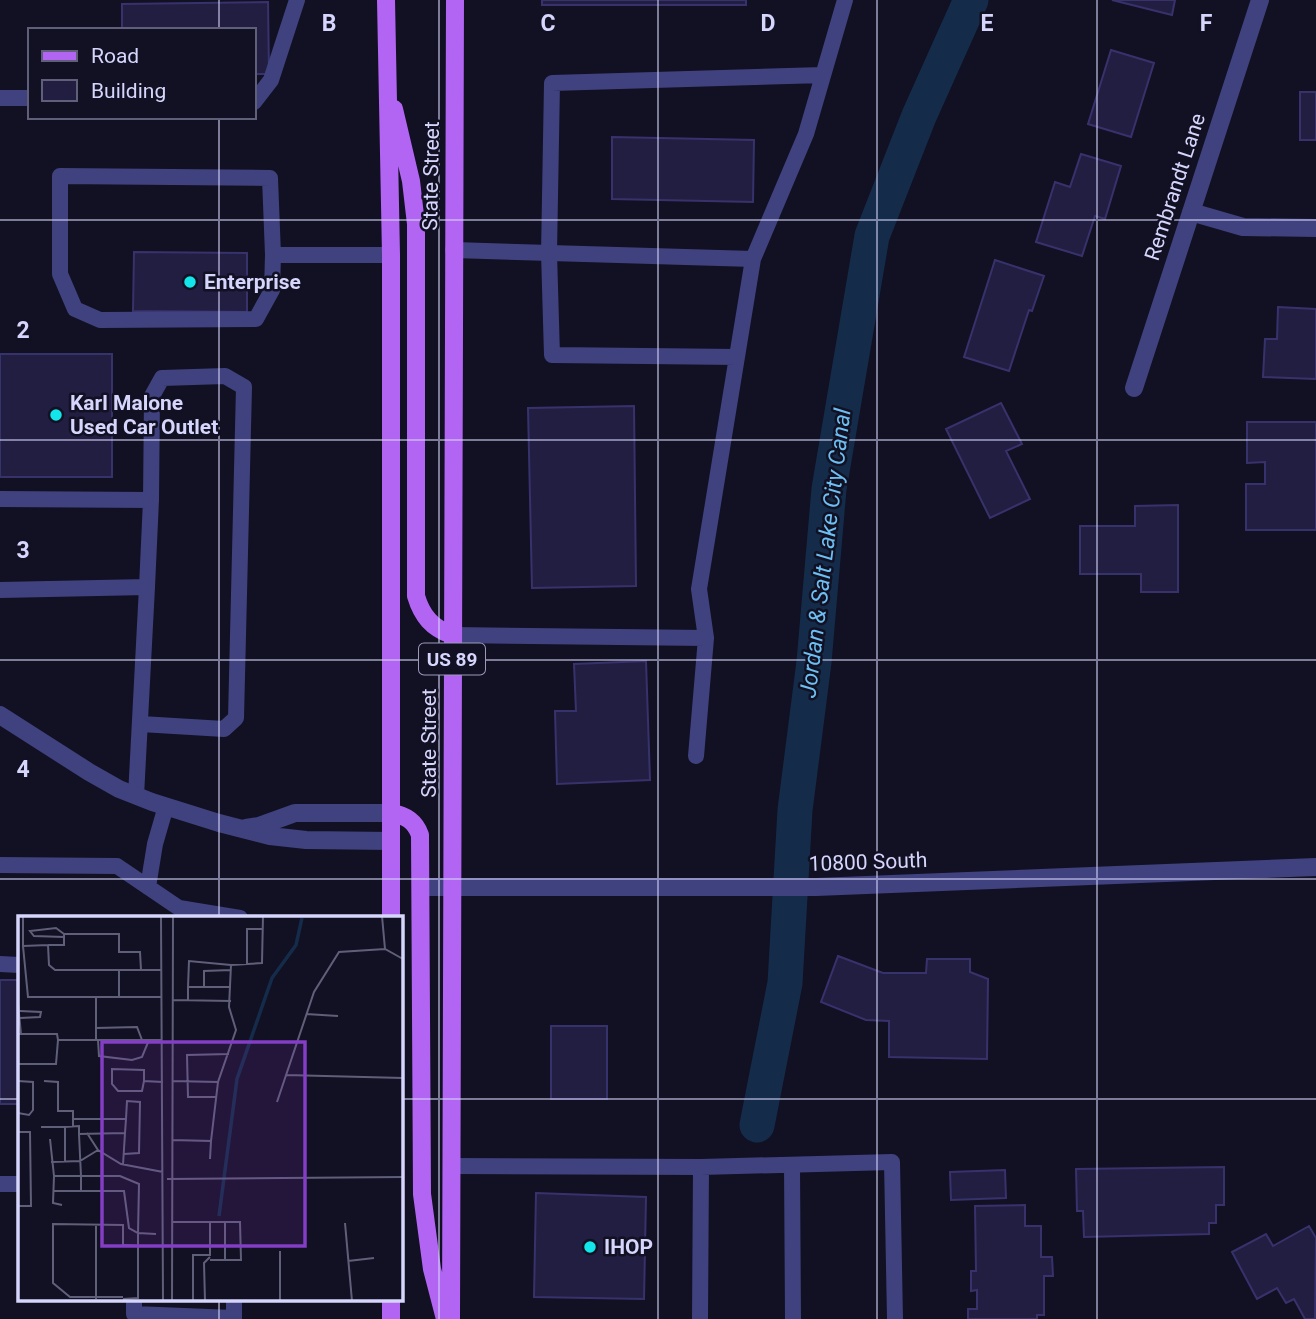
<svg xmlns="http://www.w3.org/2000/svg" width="1316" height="1319" font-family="Roboto,sans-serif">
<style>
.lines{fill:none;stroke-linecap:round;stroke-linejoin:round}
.canal{stroke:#142c49;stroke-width:35}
.building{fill:#221e42;stroke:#38326c;stroke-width:2}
.lane{stroke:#3f427e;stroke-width:16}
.street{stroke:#3f427e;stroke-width:18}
.primary{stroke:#b265f3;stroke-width:18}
.grid{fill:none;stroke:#d6d5fc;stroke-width:2;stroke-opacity:0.55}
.poi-dot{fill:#13e6ea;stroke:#121023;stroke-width:2.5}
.labels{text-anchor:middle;stroke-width:5;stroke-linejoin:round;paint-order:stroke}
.shield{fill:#121023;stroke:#9b9abb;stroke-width:2}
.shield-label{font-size:19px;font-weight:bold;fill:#d6d5fc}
.street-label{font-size:21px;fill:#d6d5fc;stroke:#121023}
.poi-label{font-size:21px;font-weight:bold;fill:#d6d5fc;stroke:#121023;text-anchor:start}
.water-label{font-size:23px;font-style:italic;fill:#6cbff3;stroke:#121023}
.inset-river{fill:none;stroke:#142c49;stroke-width:3.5}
.inset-road{fill:none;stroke:#605f7a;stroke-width:2}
.view{fill:#843dc5;fill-opacity:0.15;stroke:#843dc5;stroke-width:3.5}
.inset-edge{fill:none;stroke:#d6d5fc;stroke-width:3.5}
.grid-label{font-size:23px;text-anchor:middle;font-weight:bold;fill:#d6d5fc;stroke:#121023;stroke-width:5;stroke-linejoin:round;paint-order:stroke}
</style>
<rect width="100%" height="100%" fill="#121023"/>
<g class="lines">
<path class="canal" d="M 757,1125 L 785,983 L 795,810 L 814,662 L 829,489 L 872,236 L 919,116 L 971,0"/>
</g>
<path class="building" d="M 542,0 L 746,0 L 746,5 L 542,5 Z
M 1112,0 L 1175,0 L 1172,15 Z
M 268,2 L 269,74 L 254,74 L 254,30 L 122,30 L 122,4 Z
M 1111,50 L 1154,63 L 1131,137 L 1088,124 Z
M 1300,92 L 1316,92 L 1316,140 L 1300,140 Z
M 612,137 L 754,140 L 753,202 L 612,199 Z
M 1081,154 L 1121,166 L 1105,219 L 1095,216 L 1082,256 L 1036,242 L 1055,182 L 1070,187 Z
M 134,252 L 247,253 L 247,312 L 133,311 Z
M 995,260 L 1044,276 L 1032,311 L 1029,310 L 1009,371 L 964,357 Z
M 1278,307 L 1316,309 L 1316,379 L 1263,377 L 1265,339 L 1277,339 Z
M 0,354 L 112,354 L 112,477 L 0,477 Z
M 1001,403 L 1022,444 L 1006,451 L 1030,499 L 990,518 L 946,429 Z
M 634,406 L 636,586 L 532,588 L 528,408 Z
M 1247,422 L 1316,422 L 1316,530 L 1246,530 L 1246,484 L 1265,484 L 1265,462 L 1247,463 Z
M 1178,505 L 1178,592 L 1141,592 L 1141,574 L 1080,574 L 1080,526 L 1135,526 L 1135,506 Z
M 646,661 L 650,780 L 557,784 L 555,711 L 576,711 L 574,664 Z
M 838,956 L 883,973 L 926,973 L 927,959 L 970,959 L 970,972 L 988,979 L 987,1059 L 889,1057 L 889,1021 L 866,1020 L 821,1002 Z
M 0,980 L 19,980 L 19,1104 L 0,1104 Z
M 551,1026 L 607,1026 L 607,1099 L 551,1099 Z
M 1224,1167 L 1224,1205 L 1216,1205 L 1216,1223 L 1209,1223 L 1209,1234 L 1084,1237 L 1083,1211 L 1077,1211 L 1076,1169 Z
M 1005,1170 L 1006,1198 L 951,1200 L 950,1172 Z
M 536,1193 L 646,1197 L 644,1299 L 534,1297 Z
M 1025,1205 L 1025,1226 L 1041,1226 L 1041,1257 L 1052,1257 L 1053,1276 L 1044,1276 L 1044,1315 L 1037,1315 L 1037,1319 L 968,1319 L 968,1309 L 977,1309 L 977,1290 L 971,1291 L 971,1271 L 976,1271 L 975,1206 Z
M 1309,1226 L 1316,1238 L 1315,1319 L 1305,1319 L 1294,1299 L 1286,1303 L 1277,1288 L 1257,1299 L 1232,1252 L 1266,1234 L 1273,1246 Z"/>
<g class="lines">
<path class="lane" d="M 0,98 L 30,98
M 254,102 L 271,80 L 297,0
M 453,250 L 753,259
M 273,255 L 272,290 L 256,319 L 100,320 L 75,309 L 60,274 L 60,176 L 270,178 L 273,255 L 391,255
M 737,357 L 552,355 L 549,253 L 552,83 L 823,75
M 0,499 L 151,500 L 147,587
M 0,590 L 147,587 L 136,796
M 452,635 L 706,638 L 696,756
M 706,638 L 699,589 L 753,259 L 806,134 L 845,0
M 141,724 L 224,729 L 236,718 L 244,387 L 225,376 L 162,378 L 152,396 L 151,500
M 0,865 L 117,866 L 179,908 L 240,918
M 148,887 L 155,844 L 166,806
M 0,964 L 19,965
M 792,1165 L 793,1319
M 451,1166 L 701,1167 L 700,1319
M 701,1167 L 892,1162 L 895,1319
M 0,1184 L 19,1184
M 134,1300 L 134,1314 L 234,1318
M 234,1319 L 234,1300"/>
<path class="street" d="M 1191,212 L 1243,227 L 1316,228
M 1134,388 L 1260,0
M 0,715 L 89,772 L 119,789 L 152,802 L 219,823 L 270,836 L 306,840 L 391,841
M 246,828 L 259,826 L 295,813 L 391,813
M 421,887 L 816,887 L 1316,867"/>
<path class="primary" d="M 386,0 L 391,255 L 391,918
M 394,109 L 411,181 L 416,224 L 416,596 C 422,616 432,628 452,635
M 391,813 C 405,815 415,821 420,835 L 422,1194 L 432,1269 L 445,1319
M 391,1300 L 391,1319
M 451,1319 L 455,0"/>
</g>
<path class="grid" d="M 219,0 L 219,30M 439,0 L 439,1319M 658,0 L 658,1319M 877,0 L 877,1319M 1097,0 L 1097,1319M 219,117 L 219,918M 0,220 L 1316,220M 0,440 L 1316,440M 0,660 L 1316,660M 0,879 L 1316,879M 0,1099 L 19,1099M 401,1099 L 1316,1099M 219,1300 L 219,1319"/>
<g class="poi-dot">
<circle cx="190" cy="282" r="7"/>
<circle cx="56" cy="415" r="7"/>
<circle cx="590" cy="1247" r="7"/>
</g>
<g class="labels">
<rect class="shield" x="419" y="643.5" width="66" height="31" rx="5"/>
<g class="shield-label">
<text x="452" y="666">US 89</text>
</g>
<g class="street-label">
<text transform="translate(431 176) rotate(-89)" y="7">State Street</text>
<text transform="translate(1175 187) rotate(-72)" y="7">Rembrandt Lane</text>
<text transform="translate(429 743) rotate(-90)" y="7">State Street</text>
<text transform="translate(868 862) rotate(-2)" y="7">10800 South</text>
</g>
<g class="poi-label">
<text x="204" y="289">Enterprise</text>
<text x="70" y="410">Karl Malone<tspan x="70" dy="24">Used Car Outlet</tspan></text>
<text x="604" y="1254">IHOP</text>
</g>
<g class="water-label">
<text transform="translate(825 553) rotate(-83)" y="8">Jordan &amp; Salt Lake City Canal</text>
</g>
</g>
<g transform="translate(18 916)">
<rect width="385" height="385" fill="#121023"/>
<path class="inset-river" d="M 201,300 L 219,163 L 254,62 L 278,29 L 284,2"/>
<path class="inset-road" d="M 5,0 L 5,30 L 30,29 L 31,49 L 37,54 L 144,54M 143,0 L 145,385M 364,0 L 367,33M 46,21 L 16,20 L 12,15 L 38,12 L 46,18M 30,29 L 46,29 L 46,18 L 101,18 L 101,36 L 122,36 L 123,54M 5,30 L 10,81 L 144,81M 229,49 L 229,13 L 245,13M 101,54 L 101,80M 170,71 L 171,45 L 213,49M 186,71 L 213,71M 155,84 L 213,85M 170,85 L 170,71 L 186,71 L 186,55 L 213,54M 0,87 L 3,118M 2,95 L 23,96 L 22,101 L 2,102M 288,98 L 320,100M 78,112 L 119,111 L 124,124M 0,118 L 39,118 L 40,124 L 144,124M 78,124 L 78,81M 80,124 L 81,140 L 114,144 L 124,141 L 131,124M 0,148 L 38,148 L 40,124M 268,159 L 385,162M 0,165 L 15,166 L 15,194 L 11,199 L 0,197M 26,165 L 40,166 L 40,195 L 55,195 L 55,210M 126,165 L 124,175 L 100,175 L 94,168 L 94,153 L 126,154 L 126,165 L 145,166M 154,165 L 200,166M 198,181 L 170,181 L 169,139 L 211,138M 259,186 L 296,76 L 321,36 L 367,33 L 385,43M 55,203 L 108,203 L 107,217M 23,211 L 47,211M 0,216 L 12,216 L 13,290 L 0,290M 69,217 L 80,234 L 103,248 L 145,256M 32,223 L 36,260M 154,224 L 193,225 L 192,243M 193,225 L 200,166 L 218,114 L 211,91 L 213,49 L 244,47 L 245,0M 106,238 L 121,237 L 122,186 L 109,185 L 108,203M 33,246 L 62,245 L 80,234M 47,246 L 47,211 L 61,210 L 61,218M 149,263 L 385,261M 36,275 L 63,275M 44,289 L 35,287 L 36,260 L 63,260 L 63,275 L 106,275 L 111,312 L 120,317 L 121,268 L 102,260 L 63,260 L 61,218 L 107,217 L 105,249M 154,306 L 192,306 L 192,339 L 175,339 L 175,385M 192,306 L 222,306 L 223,344 L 192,344M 207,306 L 207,344M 327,307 L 334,385M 78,309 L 78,383M 262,335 L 262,385M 330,345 L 356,342M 105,381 L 52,381 L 35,367 L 35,308 L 105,309 L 105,329 L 120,330M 105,383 L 120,382 L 120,317 L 138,318M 154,385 L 155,0M 187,385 L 186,347 L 192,341"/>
<path class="view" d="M 84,126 L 287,126 L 287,330 L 84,330 Z"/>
<rect width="385" height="385" class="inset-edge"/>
</g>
<g class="grid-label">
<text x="329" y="31">B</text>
<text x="548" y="31">C</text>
<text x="768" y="31">D</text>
<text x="987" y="31">E</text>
<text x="1206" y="31">F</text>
<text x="23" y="338">2</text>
<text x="23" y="558">3</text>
<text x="23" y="777">4</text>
</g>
<rect x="28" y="28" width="228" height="91" fill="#121023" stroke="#605f7a" stroke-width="2"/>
<rect x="42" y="51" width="35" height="10" fill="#b265f3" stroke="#605f7a" stroke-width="2"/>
<text x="91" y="63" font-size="21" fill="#d6d5fc">Road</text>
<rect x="42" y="80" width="35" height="21" fill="#221e42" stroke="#605f7a" stroke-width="2"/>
<text x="91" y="98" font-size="21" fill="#d6d5fc">Building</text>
</svg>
